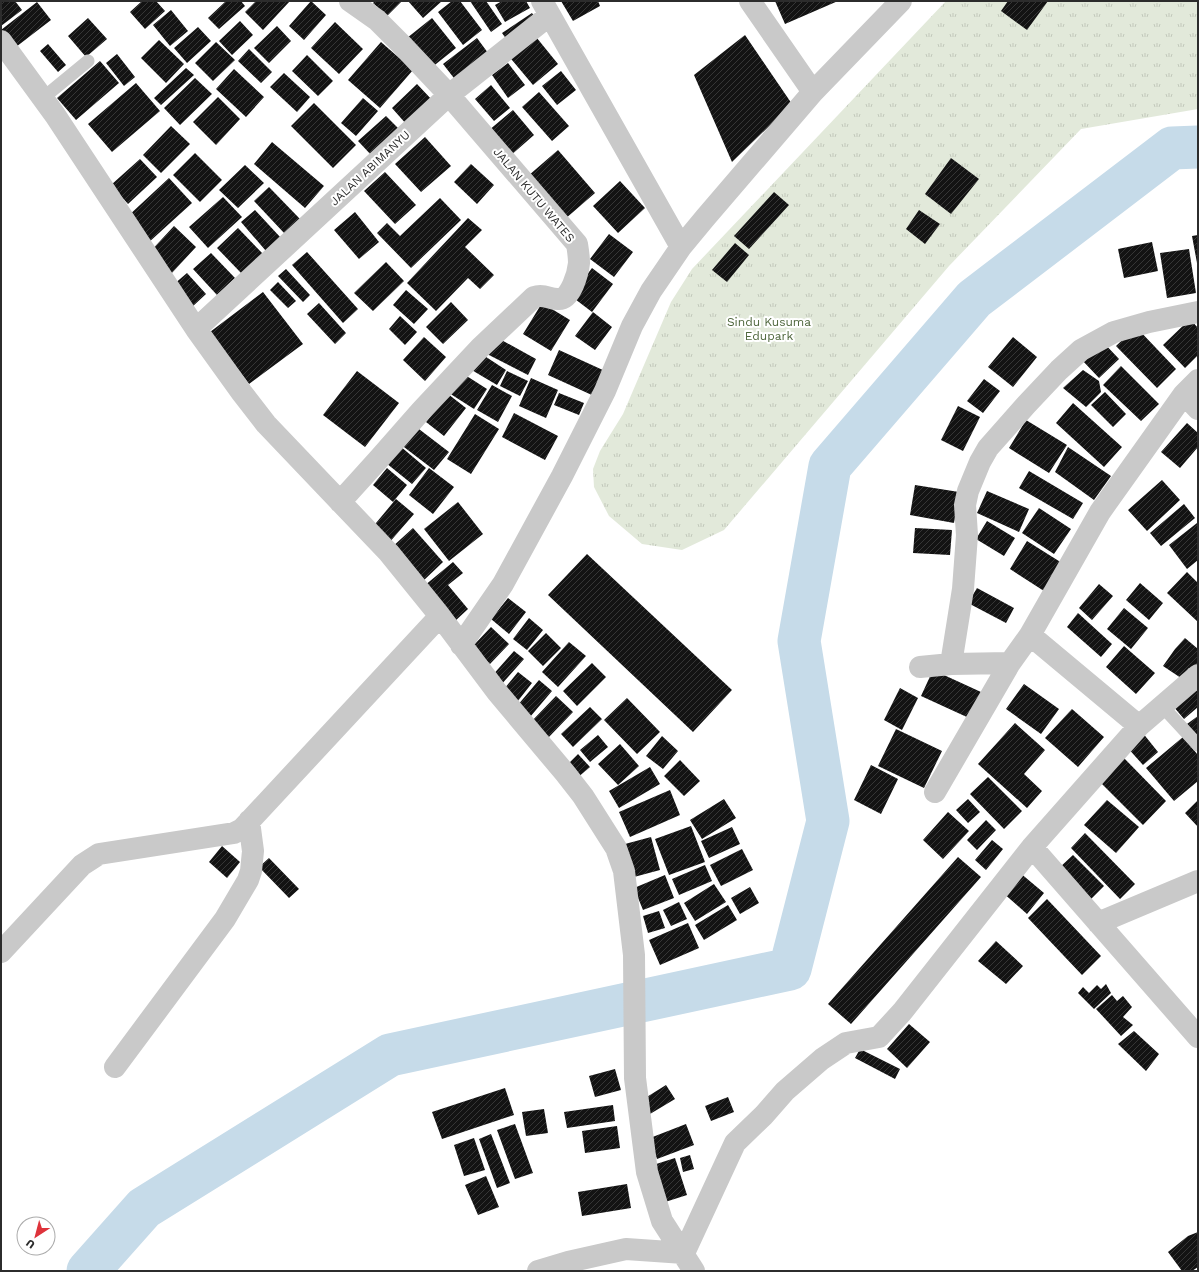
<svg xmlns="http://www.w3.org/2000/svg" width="1199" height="1272" font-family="'Work Sans',sans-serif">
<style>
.grass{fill:url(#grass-tufts)}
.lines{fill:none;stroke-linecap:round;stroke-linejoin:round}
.river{stroke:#c6dbe9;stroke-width:43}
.building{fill:url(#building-hatch)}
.lane{stroke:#c9c9c9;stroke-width:13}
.street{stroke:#c9c9c9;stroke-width:22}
.labels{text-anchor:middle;stroke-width:4;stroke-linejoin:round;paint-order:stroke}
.street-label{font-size:12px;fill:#2c2c2c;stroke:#fff}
.park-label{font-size:12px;fill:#4e663c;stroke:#fff}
</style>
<defs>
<pattern id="grass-tufts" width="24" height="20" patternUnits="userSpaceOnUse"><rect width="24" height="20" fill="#e2e9da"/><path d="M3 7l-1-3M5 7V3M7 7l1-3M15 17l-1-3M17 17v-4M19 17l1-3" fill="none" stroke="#c2c8bb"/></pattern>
<pattern id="building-hatch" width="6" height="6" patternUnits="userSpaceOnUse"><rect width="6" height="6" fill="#131313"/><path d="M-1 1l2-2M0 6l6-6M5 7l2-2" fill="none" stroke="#363636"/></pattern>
</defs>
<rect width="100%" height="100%" fill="#fff"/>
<path class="grass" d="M 946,1 L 1198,1 L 1198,109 L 1081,129 L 949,266 L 724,530 L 682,550 L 642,544 L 609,516 L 594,487 L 593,469 L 600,451 L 623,414 L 671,302 L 692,269 Z"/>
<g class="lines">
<path class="river" d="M 88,1271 L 144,1208 L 390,1055 L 790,969 L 828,821 L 799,641 L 830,466 L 974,299 L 1172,148 L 1198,147"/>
</g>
<path class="building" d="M 1,1 L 15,1 L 22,10 L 1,26 Z
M 142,1 L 156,1 L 165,11 L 145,29 L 130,12 Z
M 226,1 L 241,1 L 245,6 L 219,29 L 208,18 Z
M 256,1 L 290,1 L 263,30 L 245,12 Z
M 311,1 L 326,15 L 304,40 L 289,26 Z
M 375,1 L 402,1 L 387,16 L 373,3 Z
M 408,1 L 442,1 L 423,18 Z
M 452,1 L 460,1 L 482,30 L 463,45 L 438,12 Z
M 470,1 L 486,1 L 502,24 L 491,32 Z
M 502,1 L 526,1 L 530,8 L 505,22 L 495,5 Z
M 561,1 L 598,1 L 600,6 L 573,21 Z
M 775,1 L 838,1 L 785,24 Z
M 1008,1 L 1048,1 L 1027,30 L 1001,11 Z
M 37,2 L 51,20 L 12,50 L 1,35 L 1,30 Z
M 171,10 L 188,31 L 170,46 L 153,25 Z
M 532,13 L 537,20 L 507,40 L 502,33 Z
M 88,18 L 107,39 L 86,57 L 68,36 Z
M 432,18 L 456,48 L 431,68 L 407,38 Z
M 240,21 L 253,35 L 232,55 L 219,41 Z
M 335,22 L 363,49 L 339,74 L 311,48 Z
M 277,26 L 291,41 L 269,63 L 254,48 Z
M 198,27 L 211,41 L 187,63 L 174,48 Z
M 532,32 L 558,64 L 533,85 L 506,53 Z
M 745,35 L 792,104 L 732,162 L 694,75 Z
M 477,38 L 491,57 L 457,82 L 443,64 Z
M 159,40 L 184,64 L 166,83 L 141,58 Z
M 216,42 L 235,60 L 213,81 L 195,63 Z
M 381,42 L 413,70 L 380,108 L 348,80 Z
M 48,44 L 66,65 L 58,72 L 40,51 Z
M 249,49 L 272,72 L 261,83 L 238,61 Z
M 117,54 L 135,77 L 124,86 L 106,63 Z
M 307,55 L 333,81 L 318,96 L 292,71 Z
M 100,61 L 119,83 L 76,120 L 57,98 Z
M 508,63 L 525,85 L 508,98 L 492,75 Z
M 186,68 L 194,75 L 161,105 L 154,98 Z
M 234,69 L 264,97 L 246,117 L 216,89 Z
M 561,71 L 576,90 L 557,105 L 542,86 Z
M 284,73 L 310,97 L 297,112 L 270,87 Z
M 195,78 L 212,94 L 180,125 L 164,108 Z
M 136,83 L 160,111 L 112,152 L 88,124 Z
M 417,84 L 433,101 L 407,125 L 392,108 Z
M 491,85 L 510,108 L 494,121 L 475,99 Z
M 539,92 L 569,126 L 552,141 L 522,107 Z
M 218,97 L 240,119 L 216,145 L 193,122 Z
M 363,98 L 378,111 L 356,136 L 341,123 Z
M 314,103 L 356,145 L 333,168 L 291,126 Z
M 513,110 L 534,135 L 510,156 L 488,131 Z
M 386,116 L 401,131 L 373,157 L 358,141 Z
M 171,126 L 190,144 L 161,173 L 143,155 Z
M 425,137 L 451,166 L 421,192 L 395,164 Z
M 272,142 L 324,186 L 305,208 L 254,164 Z
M 558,150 L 595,193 L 565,219 L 528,176 Z
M 195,153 L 222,180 L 200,202 L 173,175 Z
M 951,158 L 979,179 L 951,214 L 925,194 Z
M 140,159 L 157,177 L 128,204 L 111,185 Z
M 471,164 L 494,185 L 477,204 L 454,182 Z
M 245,165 L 264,183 L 238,208 L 219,190 Z
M 385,172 L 416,205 L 395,224 L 364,191 Z
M 169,178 L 192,203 L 148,243 L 126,218 Z
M 620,181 L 645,208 L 618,233 L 593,206 Z
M 269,187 L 300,219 L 285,234 L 254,201 Z
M 774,192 L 789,205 L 749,249 L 734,236 Z
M 223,197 L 242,217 L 208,248 L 189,227 Z
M 440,198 L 461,220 L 411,268 L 377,233 L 387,223 L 400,236 Z
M 255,210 L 281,238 L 266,251 L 241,222 Z
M 919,210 L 940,224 L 925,244 L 906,229 Z
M 355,212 L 379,242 L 359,259 L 334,230 Z
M 468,218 L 482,230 L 465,247 L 494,275 L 480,289 L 468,278 L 436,311 L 407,283 Z
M 174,226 L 196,247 L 170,275 L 148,254 Z
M 238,228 L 263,254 L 242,274 L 217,248 Z
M 609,234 L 633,252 L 614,277 L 590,259 Z
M 1198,235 L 1198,263 L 1197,263 L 1192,236 Z
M 1152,242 L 1158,271 L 1124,278 L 1118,249 Z
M 735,243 L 749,255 L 727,282 L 712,270 Z
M 1189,249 L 1196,293 L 1167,298 L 1160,253 Z
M 307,252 L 358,309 L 343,323 L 292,265 Z
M 211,253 L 235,278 L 217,295 L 193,269 Z
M 386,262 L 404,281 L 373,311 L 354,293 Z
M 592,268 L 613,284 L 592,312 L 571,296 Z
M 286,269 L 310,295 L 303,302 L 278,276 Z
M 187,273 L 206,294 L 192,307 L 173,285 Z
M 278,282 L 296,301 L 288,308 L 270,290 Z
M 406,290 L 428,309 L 414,324 L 393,305 Z
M 263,292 L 303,344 L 249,384 L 210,332 Z
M 451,302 L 468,320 L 443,344 L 426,327 Z
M 319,303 L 346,333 L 335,344 L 307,314 Z
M 542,303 L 570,320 L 551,351 L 523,334 Z
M 593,312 L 612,327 L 595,350 L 575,336 Z
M 400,316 L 417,332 L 405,345 L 389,329 Z
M 1190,319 L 1198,328 L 1198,355 L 1185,368 L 1163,345 Z
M 1136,327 L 1176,369 L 1157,388 L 1116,346 Z
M 424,337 L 446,357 L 425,381 L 403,360 Z
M 496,337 L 536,359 L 528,375 L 487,354 Z
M 1013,337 L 1037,357 L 1013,387 L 988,367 Z
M 1102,341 L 1119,359 L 1099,378 L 1082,360 Z
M 559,350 L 605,371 L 594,396 L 548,375 Z
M 480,353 L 506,370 L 497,385 L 470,369 Z
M 1121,366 L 1159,404 L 1141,421 L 1103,385 Z
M 1083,370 L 1099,381 L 1101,392 L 1086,407 L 1063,388 Z
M 357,371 L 399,403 L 365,447 L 323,415 Z
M 507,371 L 528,381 L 520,396 L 500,386 Z
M 462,373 L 487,389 L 474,409 L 449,393 Z
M 531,378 L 558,390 L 546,418 L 519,406 Z
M 984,379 L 1000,391 L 983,413 L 967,401 Z
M 492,385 L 512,396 L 498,422 L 477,410 Z
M 1105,392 L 1126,414 L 1113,427 L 1091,405 Z
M 559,393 L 584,403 L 579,415 L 554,405 Z
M 448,394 L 466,408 L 444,436 L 426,422 Z
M 1073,403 L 1122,447 L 1104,467 L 1056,423 Z
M 958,406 L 980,417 L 963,451 L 941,440 Z
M 514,413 L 558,436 L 545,460 L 502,437 Z
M 475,414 L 499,429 L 471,474 L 447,459 Z
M 1026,420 L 1067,445 L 1049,473 L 1009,448 Z
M 1187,423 L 1198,433 L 1198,447 L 1180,468 L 1161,452 Z
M 415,426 L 449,452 L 434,470 L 400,444 Z
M 400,446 L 426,468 L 412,484 L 386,463 Z
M 1068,447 L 1111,476 L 1094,500 L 1055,472 Z
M 387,468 L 407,485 L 393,502 L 373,485 Z
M 429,468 L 454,487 L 433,514 L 409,495 Z
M 1029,471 L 1083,503 L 1073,519 L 1019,488 Z
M 1162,480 L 1180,500 L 1147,531 L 1128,510 Z
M 915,485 L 959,492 L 954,523 L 910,515 Z
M 987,491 L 1029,509 L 1019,532 L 977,513 Z
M 396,499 L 414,514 L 388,544 L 371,529 Z
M 458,502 L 483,534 L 449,561 L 424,529 Z
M 1184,504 L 1195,518 L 1161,546 L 1150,533 Z
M 1039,508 L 1071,529 L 1054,554 L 1022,533 Z
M 987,521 L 1015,538 L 1004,556 L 976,539 Z
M 1197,523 L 1198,560 L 1187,569 L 1169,545 Z
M 413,528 L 443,562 L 422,582 L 391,548 Z
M 915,528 L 952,530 L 950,555 L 913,553 Z
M 1027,541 L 1062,563 L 1044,591 L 1010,569 Z
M 587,554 L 732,690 L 693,732 L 548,595 Z
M 453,562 L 463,573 L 448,585 L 468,609 L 454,622 L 424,586 Z
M 1187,572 L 1198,583 L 1198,622 L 1167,593 Z
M 1140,583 L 1163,603 L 1149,620 L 1126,600 Z
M 1099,584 L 1113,596 L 1092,620 L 1079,608 Z
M 977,588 L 1014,608 L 1006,623 L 968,603 Z
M 508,598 L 526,612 L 509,634 L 491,619 Z
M 1124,608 L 1148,628 L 1131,649 L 1107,629 Z
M 1078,613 L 1112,644 L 1101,657 L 1067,627 Z
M 529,618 L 543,630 L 527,650 L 513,639 Z
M 491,627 L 509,644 L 490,664 L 472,647 Z
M 546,633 L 561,648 L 543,666 L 528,651 Z
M 1185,638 L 1198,649 L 1198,676 L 1189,668 L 1181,678 L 1163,666 L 1175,649 Z
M 569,642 L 586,656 L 558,687 L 542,672 Z
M 1124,646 L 1155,673 L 1136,694 L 1106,667 Z
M 514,651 L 524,659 L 500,686 L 491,677 Z
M 592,663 L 606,677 L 577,706 L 563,691 Z
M 933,670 L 981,692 L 969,718 L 921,696 Z
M 518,672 L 532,683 L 514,706 L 500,694 Z
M 539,680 L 552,691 L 530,717 L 517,706 Z
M 1024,684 L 1059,709 L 1041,734 L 1006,709 Z
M 900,688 L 918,698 L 902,730 L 884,720 Z
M 1194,688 L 1198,692 L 1198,707 L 1184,719 L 1173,706 Z
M 556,696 L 573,712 L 547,739 L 530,723 Z
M 627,698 L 660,732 L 637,754 L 604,720 Z
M 590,707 L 602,719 L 573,747 L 561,734 Z
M 1072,709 L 1104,737 L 1078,767 L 1045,738 Z
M 1198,716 L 1198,740 L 1187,724 Z
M 1015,723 L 1045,750 L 1024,774 L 1042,791 L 1027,808 L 978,764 Z
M 896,729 L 942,751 L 924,788 L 878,766 Z
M 1142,732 L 1158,752 L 1143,765 L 1126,746 Z
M 598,735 L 608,747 L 590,762 L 580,750 Z
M 662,736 L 678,751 L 663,769 L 646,756 Z
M 1183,737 L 1198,755 L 1198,781 L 1174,801 L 1146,768 Z
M 620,744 L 639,766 L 618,785 L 598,764 Z
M 578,754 L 590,767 L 576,779 L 565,767 Z
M 1122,756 L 1166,801 L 1143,825 L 1098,780 Z
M 680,760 L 700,781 L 684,796 L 664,776 Z
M 871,765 L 898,779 L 881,814 L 854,800 Z
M 650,767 L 660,784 L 619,808 L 609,791 Z
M 988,777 L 1022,811 L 1004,829 L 970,794 Z
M 670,790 L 680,815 L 630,837 L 619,812 Z
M 724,799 L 736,818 L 702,839 L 690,820 Z
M 968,799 L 980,812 L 968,823 L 956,810 Z
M 1107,800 L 1139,827 L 1116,853 L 1084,825 Z
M 1198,800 L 1198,827 L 1185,813 Z
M 948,812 L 969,831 L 943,859 L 923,840 Z
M 986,820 L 996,830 L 977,850 L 967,840 Z
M 691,826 L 705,862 L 669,875 L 655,839 Z
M 732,827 L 740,844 L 709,858 L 701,841 Z
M 1085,833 L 1135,884 L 1120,899 L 1071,848 Z
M 651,837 L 660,870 L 634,877 L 625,844 Z
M 992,840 L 1003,849 L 986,870 L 975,860 Z
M 222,846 L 240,862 L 227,878 L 209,862 Z
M 742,849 L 753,870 L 721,886 L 710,865 Z
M 1073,855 L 1104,886 L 1089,901 L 1058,869 Z
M 958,857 L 981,877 L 851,1024 L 828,1004 Z
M 269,858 L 299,889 L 289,898 L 259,867 Z
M 705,865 L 712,881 L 679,895 L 672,879 Z
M 1019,872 L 1044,893 L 1027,914 L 1002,892 Z
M 665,875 L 674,898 L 643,910 L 634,888 Z
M 714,884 L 726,902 L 695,921 L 684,903 Z
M 750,887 L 759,903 L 740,914 L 731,898 Z
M 1047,899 L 1101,956 L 1082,975 L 1028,918 Z
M 679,902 L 687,919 L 671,926 L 663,910 Z
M 728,905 L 737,920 L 704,940 L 695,925 Z
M 659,911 L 665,928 L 648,933 L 643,916 Z
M 688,923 L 699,948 L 660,965 L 649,940 Z
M 996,941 L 1023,966 L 1006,984 L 978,961 Z
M 1106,984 L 1111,993 L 1094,1009 L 1078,993 L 1083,987 L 1089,993 L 1097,985 L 1101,989 Z
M 1112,995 L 1117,1001 L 1123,996 L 1132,1007 L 1123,1017 L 1133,1025 L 1121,1036 L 1096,1009 Z
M 909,1024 L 930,1042 L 907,1068 L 887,1049 Z
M 1134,1031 L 1159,1054 L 1146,1071 L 1118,1044 Z
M 860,1049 L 900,1069 L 895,1079 L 855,1058 Z
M 615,1069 L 621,1090 L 595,1097 L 589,1076 Z
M 666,1085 L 675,1099 L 650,1114 L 642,1100 Z
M 505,1088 L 514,1115 L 442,1139 L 432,1112 Z
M 728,1097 L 734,1112 L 711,1121 L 705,1106 Z
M 613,1105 L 615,1121 L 567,1128 L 564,1112 Z
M 544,1109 L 548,1133 L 526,1136 L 522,1112 Z
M 515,1124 L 533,1173 L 515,1179 L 497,1130 Z
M 686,1124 L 694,1145 L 657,1159 L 650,1138 Z
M 617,1126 L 620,1148 L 585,1153 L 582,1131 Z
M 491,1134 L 510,1183 L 497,1188 L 479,1139 Z
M 474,1138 L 485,1170 L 464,1176 L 454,1145 Z
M 690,1155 L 694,1169 L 683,1172 L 680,1158 Z
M 675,1158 L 687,1195 L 662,1203 L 650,1166 Z
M 486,1176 L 499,1207 L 478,1215 L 465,1185 Z
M 627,1184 L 631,1208 L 582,1216 L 578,1192 Z
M 1198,1232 L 1198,1267 L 1192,1271 L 1182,1271 L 1168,1252 L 1188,1236 Z"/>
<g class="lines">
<path class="lane" d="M 43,98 L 88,61
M 1162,706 L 1198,745"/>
<path class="street" d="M 542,1 L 681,247
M 750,1 L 813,92
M 1,41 L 55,115 L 196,329 L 242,393 L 266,424 L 389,553 L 440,616 L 497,692 L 565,773 L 583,796 L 616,848 L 624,871 L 634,955 L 635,1078 L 647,1172 L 662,1221 L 694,1271
M 196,329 L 449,95 L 550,15
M 1184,394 L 1198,409
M 340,502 L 378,460 L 421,411 L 480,348 L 534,297 C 545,293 549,300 559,299 C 571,299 578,273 579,263 C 579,256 578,250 577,244 L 449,95 L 402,45 L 377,20 L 350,1
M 1030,635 L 1139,726
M 461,645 L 503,584 L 562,476 L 605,391 L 632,326 L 651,291 L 681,247 L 705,218 L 813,92 L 901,1
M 951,664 L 963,589 L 967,535 L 965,505 L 968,491 L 980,462 L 988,448 L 1026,405 L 1059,370 L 1081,350 L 1114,332 L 1149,322 L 1198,312
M 920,667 L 951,664 L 1010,663
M 935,792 L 1010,663 L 1030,635 L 1100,512 L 1184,394 L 1198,380
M 1032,847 L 1198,1037
M 1098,923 L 1198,881
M 1,952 L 82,865 L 99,854 L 234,833 L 242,829 L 440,616
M 115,1067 L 225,919 L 248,880 L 251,871 L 253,851 L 249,821
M 684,1253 L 735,1143 L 764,1115 L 785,1091 L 822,1059 L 846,1043 L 879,1037 L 902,1012 L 1032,847 L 1139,726 L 1198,675
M 538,1271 L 568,1262 L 626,1249 L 684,1253"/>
</g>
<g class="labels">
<g class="street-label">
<text transform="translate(370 168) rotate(-43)" y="4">JALAN ABIMANYU</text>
<text transform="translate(534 195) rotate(50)" y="4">JALAN KUTU WATES</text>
</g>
<g class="park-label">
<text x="769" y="326">Sindu Kusuma<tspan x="769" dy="14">Edupark</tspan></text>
</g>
</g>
<rect width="1199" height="1272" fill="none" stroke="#2c2c2c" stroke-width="4"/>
<g transform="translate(36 1236) rotate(216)"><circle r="19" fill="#ffffff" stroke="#ababab"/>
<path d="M0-3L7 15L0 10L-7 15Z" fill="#de333b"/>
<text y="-6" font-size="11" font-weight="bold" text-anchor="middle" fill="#2c2c2c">U</text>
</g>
</svg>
